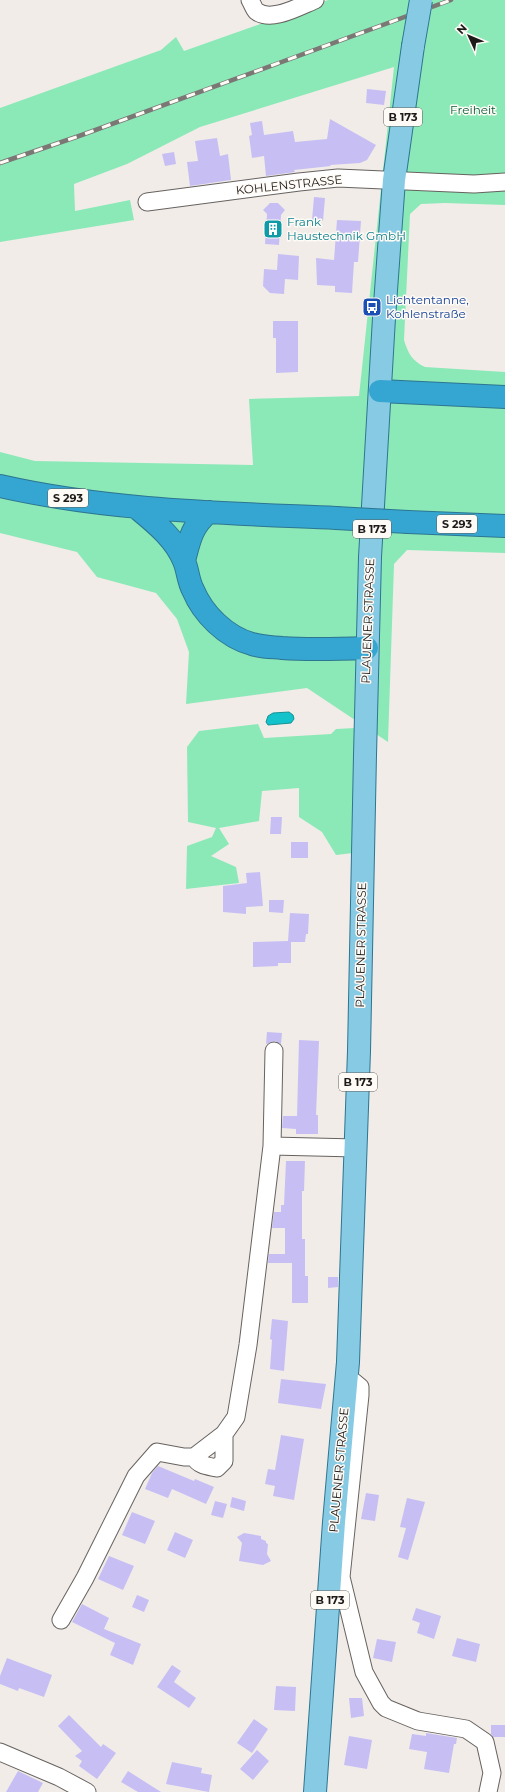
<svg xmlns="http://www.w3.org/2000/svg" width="505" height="1792" font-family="Montserrat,sans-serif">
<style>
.green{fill:#8be9b7}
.water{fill:#12c3cb;stroke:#159196}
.building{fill:#c7bff4}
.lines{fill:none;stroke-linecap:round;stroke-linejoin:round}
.minor-casing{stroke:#66625f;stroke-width:19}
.major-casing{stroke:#2d7591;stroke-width:24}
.highway-casing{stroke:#2d7591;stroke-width:24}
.minor{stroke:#fff;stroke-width:17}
.major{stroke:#86cae3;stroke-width:22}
.highway{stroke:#35a6d1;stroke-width:22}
.rail-casing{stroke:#7a7775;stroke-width:4.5}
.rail{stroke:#fefaf5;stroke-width:3;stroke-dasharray:9;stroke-linecap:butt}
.major-bridge-casing{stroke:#2d7591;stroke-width:24;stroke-linecap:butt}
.highway-bridge-casing{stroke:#2d7591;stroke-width:24;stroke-linecap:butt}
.major-bridge{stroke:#86cae3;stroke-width:22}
.highway-bridge{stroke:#35a6d1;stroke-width:22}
.labels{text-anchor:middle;stroke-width:3;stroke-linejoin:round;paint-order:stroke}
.shield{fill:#fefaf5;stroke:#605e5c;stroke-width:1}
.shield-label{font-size:11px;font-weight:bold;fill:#1d1b1a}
.park-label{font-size:12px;fill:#075c3a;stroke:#fefaf5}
.street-label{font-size:12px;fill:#1d1b1a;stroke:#fefaf5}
.culture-label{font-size:12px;fill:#0d838f;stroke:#fefaf5;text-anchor:start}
.transit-label{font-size:12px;fill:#164399;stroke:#fefaf5;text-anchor:start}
</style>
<rect width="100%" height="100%" fill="#f1ece8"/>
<path class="green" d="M 328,0 L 505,0 L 505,205 L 445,203 L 421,204 L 410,214 L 404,340 C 408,353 412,361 425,367 L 505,372 L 505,553 L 407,550 L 394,564 L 388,742 L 307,688 L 186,704 L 189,652 L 177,619 L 156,593 L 97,577 L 77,552 L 0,533 L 0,452 L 35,461 L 253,465 L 249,399 L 359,396 L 394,67 L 200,127 L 127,164 L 74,184 L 75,211 L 130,200 L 134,220 L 0,242 L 0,108 L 161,50 L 176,37 L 184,51 Z
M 258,724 L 264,738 L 331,734 L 336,729 L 355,728 L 353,853 L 336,855 L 322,832 L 299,817 L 299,788 L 262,791 L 259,821 L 219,828 L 229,844 L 211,856 L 236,867 L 239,883 L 186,889 L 187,846 L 212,837 L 216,828 L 188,822 L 187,747 L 199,731 Z"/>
<path class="water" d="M 289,712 L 293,715 L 294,719 L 291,723 L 268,725 L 266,722 L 268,716 L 273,713 Z"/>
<path class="building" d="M 367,89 L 386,91 L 384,105 L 366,103 Z
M 330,119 L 376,145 L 367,160 L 360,163 L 330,165 L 331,166 L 294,170 L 295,172 L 266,176 L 264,156 L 252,158 L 249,136 L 252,135 L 250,123 L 262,121 L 264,135 L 293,131 L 295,142 L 327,139 Z
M 217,138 L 220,156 L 228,154 L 231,180 L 190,186 L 187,162 L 198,161 L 195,141 Z
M 174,152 L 176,164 L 165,166 L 162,154 Z
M 314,197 L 325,198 L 323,221 L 312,220 Z
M 270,203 L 278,203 L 285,210 L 281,215 L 279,245 L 265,244 L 267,214 L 263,210 Z
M 337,220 L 361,221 L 358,262 L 354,262 L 352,293 L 335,292 L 335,286 L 317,285 L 316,258 L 334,260 Z
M 278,254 L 299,256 L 298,280 L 285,279 L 284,294 L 270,293 L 263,286 L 264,269 L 277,270 Z
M 273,321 L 298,321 L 298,372 L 276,373 L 276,338 L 273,338 Z
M 271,817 L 282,817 L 281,834 L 270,834 Z
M 291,842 L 308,842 L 308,858 L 291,858 Z
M 260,872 L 263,906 L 246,907 L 246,914 L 223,912 L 223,886 L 247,883 L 246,873 Z
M 269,900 L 284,900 L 283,913 L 269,912 Z
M 290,913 L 309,914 L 308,934 L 306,934 L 305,942 L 291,942 L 291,963 L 278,963 L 278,966 L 253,967 L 253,942 L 288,941 Z
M 267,1032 L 282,1033 L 281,1044 L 275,1041 L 266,1044 Z
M 299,1040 L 319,1041 L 316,1115 L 318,1115 L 318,1134 L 296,1134 L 296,1129 L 282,1128 L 283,1116 L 297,1116 Z
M 286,1161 L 305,1161 L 304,1191 L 302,1191 L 302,1239 L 305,1239 L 305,1276 L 308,1276 L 308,1303 L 292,1303 L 292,1263 L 268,1263 L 269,1254 L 285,1254 L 285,1228 L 272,1228 L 274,1212 L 281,1212 L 281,1205 L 284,1205 Z
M 328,1277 L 338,1277 L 338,1287 L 328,1288 Z
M 272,1319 L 288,1321 L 284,1371 L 270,1369 L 272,1340 L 270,1339 Z
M 281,1379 L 326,1384 L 321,1409 L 278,1403 Z
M 281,1435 L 304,1439 L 294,1500 L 273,1496 L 275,1486 L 265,1484 L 268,1469 L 275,1470 Z
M 158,1466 L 194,1481 L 195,1479 L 214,1487 L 206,1504 L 172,1489 L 168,1498 L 145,1489 L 152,1473 Z
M 366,1493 L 379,1495 L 375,1521 L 361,1519 Z
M 232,1497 L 246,1501 L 244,1511 L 230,1507 Z
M 407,1498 L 425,1502 L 408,1560 L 398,1557 L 406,1528 L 400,1527 Z
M 215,1501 L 227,1504 L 223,1518 L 211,1515 Z
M 132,1512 L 155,1521 L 145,1544 L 122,1535 Z
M 175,1532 L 193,1540 L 185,1558 L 167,1550 Z
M 244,1533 L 261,1536 L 261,1539 L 266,1541 L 266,1543 L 268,1544 L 267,1554 L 271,1561 L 263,1565 L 239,1561 L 242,1543 L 237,1537 Z
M 109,1556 L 134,1566 L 123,1590 L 98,1579 Z
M 137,1595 L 149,1600 L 144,1612 L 132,1607 Z
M 82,1604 L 109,1618 L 104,1629 L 141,1644 L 133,1665 L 110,1655 L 115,1643 L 72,1622 Z
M 416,1608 L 441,1616 L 434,1639 L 417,1633 L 420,1623 L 412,1620 Z
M 457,1638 L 480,1644 L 476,1662 L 452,1656 Z
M 377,1639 L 396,1642 L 392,1662 L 373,1658 Z
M 7,1658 L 52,1675 L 44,1697 L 19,1688 L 18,1691 L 0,1684 L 0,1676 Z
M 172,1665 L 181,1671 L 174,1682 L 196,1698 L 189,1708 L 157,1687 Z
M 276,1686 L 296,1687 L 295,1711 L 274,1710 Z
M 349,1698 L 362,1698 L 364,1716 L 351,1718 Z
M 69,1715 L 101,1747 L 103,1744 L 116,1753 L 97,1779 L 79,1766 L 82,1761 L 75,1756 L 82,1751 L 58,1726 Z
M 254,1719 L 268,1729 L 252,1753 L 237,1743 Z
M 491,1725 L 505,1725 L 505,1737 L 493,1737 L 491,1734 Z
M 426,1733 L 457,1738 L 456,1744 L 454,1744 L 449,1773 L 424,1769 L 427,1752 L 409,1749 L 412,1734 L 426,1736 Z
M 349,1736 L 372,1740 L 367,1769 L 344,1765 Z
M 257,1750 L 269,1761 L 253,1780 L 240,1769 Z
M 172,1762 L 202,1768 L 201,1773 L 212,1775 L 209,1792 L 166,1784 Z
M 18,1771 L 43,1783 L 38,1792 L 6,1792 Z
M 128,1771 L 161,1792 L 138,1792 L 121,1782 Z"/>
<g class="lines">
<g class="minor-casing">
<path id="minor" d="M 250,0 C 252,3 254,9 256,11 C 271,23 300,6 315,0
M 147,202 L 299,182 L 338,178 L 474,184 L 505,182
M 272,1146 L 356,1148
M 347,1379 L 354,1382 L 360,1387 L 360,1395 L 341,1577 L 364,1672 L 381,1703 L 386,1708 L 418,1721 L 466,1729 L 485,1742 L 492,1773 L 488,1792
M 194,1457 C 199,1466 208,1466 217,1468 L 224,1461 L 224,1434
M 61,1620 L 85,1578 L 136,1476 L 157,1452 L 184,1457 L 194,1457 L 224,1434 L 236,1417 L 248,1345 L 272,1146 L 274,1051
M 0,1752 L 59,1777 L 87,1792"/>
</g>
<g class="major-casing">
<path id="major" d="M 315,1792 L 334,1522 L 348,1362 L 359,1051 L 365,755 L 370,557 L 384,318 L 394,180 L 413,46"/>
</g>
<g class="highway-casing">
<path id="highway" d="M 380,391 L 505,397
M 0,486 C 110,511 224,513 336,518
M 136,507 C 154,522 175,538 184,561 C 188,570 188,581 193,590 C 203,614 226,637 252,644 C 261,647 272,647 282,648 C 310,650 339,649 367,648
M 408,522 L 505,526
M 184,561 C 189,541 192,525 209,512"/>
</g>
<use href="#minor" class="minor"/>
<use href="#major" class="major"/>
<use href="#highway" class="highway"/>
<g class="rail-casing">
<path id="rail" d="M 0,163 L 79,136 L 451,0"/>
</g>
<use href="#rail" class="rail"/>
<g class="major-bridge-casing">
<path id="major-bridge" d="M 413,46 L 421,0"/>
</g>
<g class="highway-bridge-casing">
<path id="highway-bridge" d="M 336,518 L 408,522"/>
</g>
<use href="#major-bridge" class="major-bridge"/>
<use href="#highway-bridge" class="highway-bridge"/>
</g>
<defs>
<g id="building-square" transform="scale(1)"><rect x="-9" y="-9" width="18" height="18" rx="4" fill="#0f9aa8" stroke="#fefaf5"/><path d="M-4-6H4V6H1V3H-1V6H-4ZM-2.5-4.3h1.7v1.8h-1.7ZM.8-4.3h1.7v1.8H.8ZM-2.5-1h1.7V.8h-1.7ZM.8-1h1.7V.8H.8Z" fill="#fff"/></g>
<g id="bus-square" transform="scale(1)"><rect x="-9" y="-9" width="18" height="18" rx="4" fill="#1a4fb4" stroke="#fefaf5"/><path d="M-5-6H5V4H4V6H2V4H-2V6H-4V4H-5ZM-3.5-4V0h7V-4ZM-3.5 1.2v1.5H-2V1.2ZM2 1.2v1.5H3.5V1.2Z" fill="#fff"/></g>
</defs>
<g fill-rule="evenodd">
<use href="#building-square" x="273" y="229"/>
<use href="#bus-square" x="372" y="307"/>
</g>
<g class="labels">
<g class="shield">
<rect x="384" y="108" width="38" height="18" rx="3"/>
<rect x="48" y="489" width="40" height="18" rx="3"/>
<rect x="437" y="515" width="40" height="18" rx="3"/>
<rect x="353" y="520" width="38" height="18" rx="3"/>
<rect x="339" y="1073" width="38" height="18" rx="3"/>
<rect x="311" y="1591" width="38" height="18" rx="3"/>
</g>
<g class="shield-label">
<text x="403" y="121">B 173</text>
<text x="68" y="502">S 293</text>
<text x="457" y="528">S 293</text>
<text x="372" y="533">B 173</text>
<text x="358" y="1086">B 173</text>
<text x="330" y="1604">B 173</text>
</g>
<g class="park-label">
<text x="473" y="114">Freiheit</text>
</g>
<g class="street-label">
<text transform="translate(289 185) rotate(-6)" y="4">KOHLENSTRASSE</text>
<text transform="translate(368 621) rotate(-88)" y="4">PLAUENER STRASSE</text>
<text transform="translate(361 945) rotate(-89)" y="4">PLAUENER STRASSE</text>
<text transform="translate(339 1470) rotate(-85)" y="4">PLAUENER STRASSE</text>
</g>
<g class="culture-label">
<text x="287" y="226">Frank<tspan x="287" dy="14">Haustechnik GmbH</tspan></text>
</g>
<g class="transit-label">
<text x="386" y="304">Lichtentanne,<tspan x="386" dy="14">Kohlenstraße</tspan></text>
</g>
</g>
<g transform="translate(469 36) rotate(314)" stroke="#fefaf5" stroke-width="3" paint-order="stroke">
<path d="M0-3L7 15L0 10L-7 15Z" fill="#1d1b1a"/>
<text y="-6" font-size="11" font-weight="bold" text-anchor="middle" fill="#1d1b1a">N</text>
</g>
</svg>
